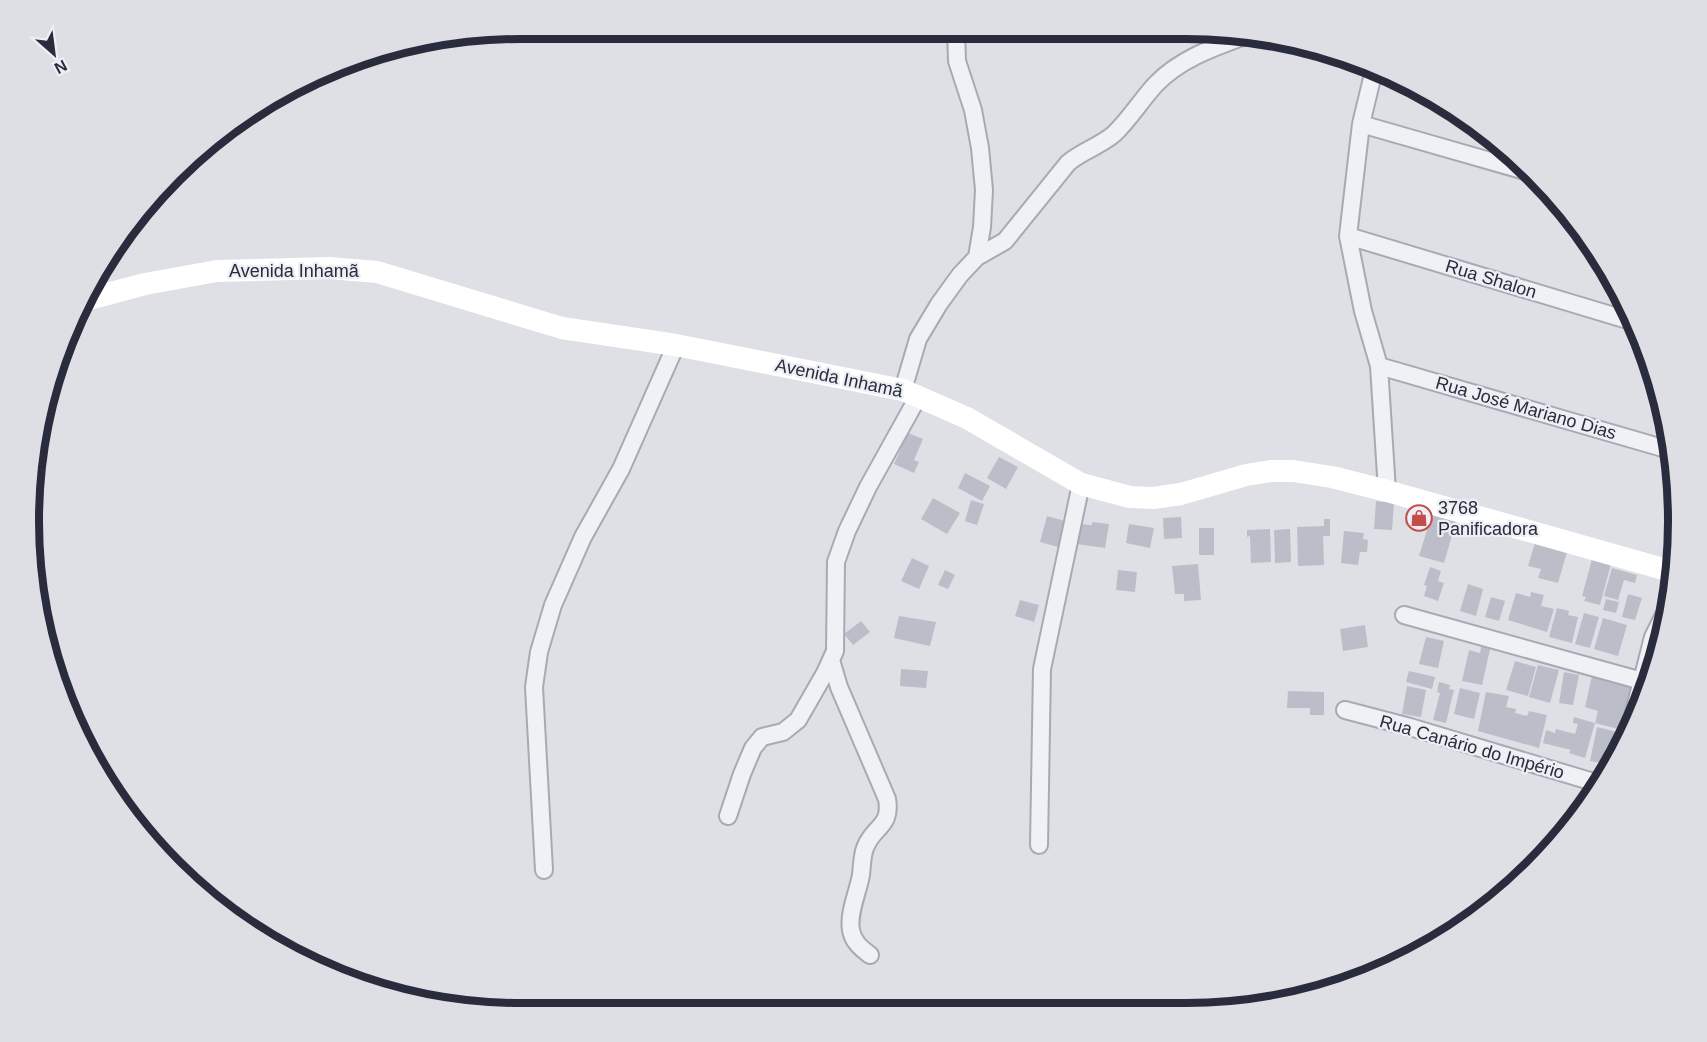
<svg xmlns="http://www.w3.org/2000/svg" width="1707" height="1042" font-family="Helvetica,sans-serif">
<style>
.building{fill:#bbbec9}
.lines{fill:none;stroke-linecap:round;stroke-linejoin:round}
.street-casing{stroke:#a7aab3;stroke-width:20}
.street{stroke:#f0f1f5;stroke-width:16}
.secondary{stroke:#fff;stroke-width:22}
.labels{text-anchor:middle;stroke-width:4.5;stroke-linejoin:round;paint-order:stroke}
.street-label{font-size:18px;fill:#282c3c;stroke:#edeff4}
.poi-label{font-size:18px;fill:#282c3c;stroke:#edeff4;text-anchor:start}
.rim{fill:none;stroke:#282c3c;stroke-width:8}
</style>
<rect width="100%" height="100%" fill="#dee0e6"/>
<path class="building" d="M 908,433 L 923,439 L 914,460 L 919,462 L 914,473 L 894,464 Z
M 999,457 L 1018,467 L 1006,489 L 987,478 Z
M 965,473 L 990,486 L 982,501 L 958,488 Z
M 933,498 L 960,513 L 947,534 L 921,519 Z
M 971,500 L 984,504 L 977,525 L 965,521 Z
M 1376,501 L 1394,503 L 1392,530 L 1374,529 Z
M 1410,506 L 1457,518 L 1444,563 L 1419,556 L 1427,530 L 1405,524 Z
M 1047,516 L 1065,521 L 1058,547 L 1040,542 Z
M 1181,517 L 1182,538 L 1164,539 L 1163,518 Z
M 1324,519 L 1330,519 L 1330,536 L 1323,536 L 1324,565 L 1298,566 L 1297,527 L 1324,526 Z
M 1092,522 L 1109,524 L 1105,548 L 1076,544 L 1078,524 L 1092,525 Z
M 1129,524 L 1154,528 L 1150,548 L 1126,543 Z
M 1199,528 L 1214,528 L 1214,555 L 1199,555 Z
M 1270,529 L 1271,562 L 1251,563 L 1250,536 L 1247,537 L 1247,530 Z
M 1290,529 L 1291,562 L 1275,563 L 1274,530 Z
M 1344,531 L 1364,533 L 1363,539 L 1368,540 L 1367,552 L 1360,552 L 1358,565 L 1341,563 Z
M 1535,543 L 1567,552 L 1558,583 L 1538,578 L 1541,569 L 1528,566 Z
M 912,558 L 929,566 L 919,589 L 901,581 Z
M 1592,559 L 1611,564 L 1600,605 L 1584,601 L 1586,597 L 1582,596 Z
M 1198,564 L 1201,600 L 1184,601 L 1184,594 L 1175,594 L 1172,566 Z
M 1430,567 L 1441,571 L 1438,581 L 1444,583 L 1438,601 L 1424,596 L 1427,586 L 1424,585 Z
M 1612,568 L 1637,575 L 1635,583 L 1624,580 L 1618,600 L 1604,596 Z
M 945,570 L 955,575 L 948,589 L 938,585 Z
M 1118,570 L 1137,572 L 1135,592 L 1116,590 Z
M 1468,584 L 1483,589 L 1476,616 L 1460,611 Z
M 1531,592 L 1544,595 L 1541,606 L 1554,609 L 1547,632 L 1508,620 L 1516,593 L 1530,597 Z
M 1628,594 L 1642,598 L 1635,620 L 1622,617 Z
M 1491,597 L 1505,601 L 1499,621 L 1485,617 Z
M 1606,599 L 1619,602 L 1616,613 L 1603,610 Z
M 1020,600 L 1039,605 L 1034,622 L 1015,616 Z
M 1557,608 L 1569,611 L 1568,615 L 1578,617 L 1572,643 L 1549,637 Z
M 1584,613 L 1599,617 L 1590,648 L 1575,644 Z
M 899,616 L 936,622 L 930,646 L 894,638 Z
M 1603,618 L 1627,625 L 1618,656 L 1594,649 Z
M 861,621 L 870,632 L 853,645 L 844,634 Z
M 1365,625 L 1368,647 L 1343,651 L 1340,629 Z
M 1426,637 L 1444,641 L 1438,668 L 1419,664 Z
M 1482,643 L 1491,645 L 1482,685 L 1462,681 L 1469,650 L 1480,653 Z
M 1515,661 L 1536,667 L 1528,696 L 1506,690 Z
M 1538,665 L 1559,670 L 1550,703 L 1529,697 Z
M 901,669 L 928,671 L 926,688 L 900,686 Z
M 1409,671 L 1435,677 L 1432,689 L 1406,682 Z
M 1564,672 L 1579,675 L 1573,705 L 1559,703 Z
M 1592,676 L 1633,686 L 1622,730 L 1595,723 L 1598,711 L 1585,707 Z
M 1439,682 L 1450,685 L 1449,689 L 1454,690 L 1446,723 L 1433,720 L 1440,693 L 1437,692 Z
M 1407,686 L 1426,690 L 1421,717 L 1402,714 Z
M 1460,688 L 1480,693 L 1474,719 L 1454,714 Z
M 1288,691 L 1324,692 L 1324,715 L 1310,715 L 1310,708 L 1287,708 Z
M 1486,692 L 1509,696 L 1506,707 L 1516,709 L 1515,713 L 1527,716 L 1529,711 L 1547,715 L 1539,748 L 1478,731 Z
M 1574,717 L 1595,723 L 1585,758 L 1569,753 L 1571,750 L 1543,743 L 1546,730 L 1555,733 L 1556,729 L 1575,734 L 1578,724 L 1573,723 Z
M 1597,727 L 1617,732 L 1615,740 L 1621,742 L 1618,754 L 1611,752 L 1608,764 L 1590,761 Z"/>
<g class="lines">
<g class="street-casing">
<path id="street" d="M 1375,66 L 1361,124 L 1348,236 L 1363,311 L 1379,366 L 1387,491
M 1361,124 L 1532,173
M 1348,236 L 1634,322
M 977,257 L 1005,241 L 1068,163 C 1082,151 1100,146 1114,134 C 1130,119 1141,100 1156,84 C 1182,57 1218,46 1253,33
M 1379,366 L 1673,451
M 903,390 L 918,339 L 939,304 L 960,275 L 977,257 L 982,227 L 984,190 L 980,148 L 973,110 L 957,61 L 956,31
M 1404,615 L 1642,681
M 831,660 L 839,687 L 887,799 C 892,827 873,826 865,848 C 862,856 862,866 861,875 C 858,892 848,913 851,930 C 853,942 861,948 870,955
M 1345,710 L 1410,727 L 1600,784
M 1627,740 L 1653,637 L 1669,605
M 728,816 L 742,774 L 753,748 L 762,737 L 783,732 L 798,720 L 825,673 L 835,651 L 836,562 L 847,531 L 868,487 L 918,397
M 1039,845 L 1042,669 L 1081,484
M 544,870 L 534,687 L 539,652 L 553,605 L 583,537 L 621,469 L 676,345"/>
</g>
<use href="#street" class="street"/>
<path class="secondary" d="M 85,300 L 145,284 L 217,271 L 329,268 L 377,272 L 562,328 L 676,345 L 903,390 L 967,418 L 1081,484 L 1130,497 L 1153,498 L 1181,494 L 1246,475 L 1271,471 L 1293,471 L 1332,477 L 1387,491 L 1674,572"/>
</g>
<defs>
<g id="shop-ring" transform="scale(1.35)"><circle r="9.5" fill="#edeff4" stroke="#c54c49" stroke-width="1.5"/><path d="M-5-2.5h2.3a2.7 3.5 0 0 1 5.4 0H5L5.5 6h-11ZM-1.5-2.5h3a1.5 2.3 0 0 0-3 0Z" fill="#c54c49"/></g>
</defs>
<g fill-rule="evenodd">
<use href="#shop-ring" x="1419" y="518"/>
</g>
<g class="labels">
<g class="street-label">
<text x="294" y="277">Avenida Inhamã</text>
<text transform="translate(1491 279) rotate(17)" y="6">Rua Shalon</text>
<text transform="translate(839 378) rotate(12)" y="6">Avenida Inhamã</text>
<text transform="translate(1526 408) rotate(16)" y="6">Rua José Mariano Dias</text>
<text transform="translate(1472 747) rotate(16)" y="6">Rua Canário do Império</text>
</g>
<g class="poi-label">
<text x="1438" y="514">3768<tspan x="1438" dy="21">Panificadora</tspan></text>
</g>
</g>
<path d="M0 0H1707V1042H0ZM521 39H1186A482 482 0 0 1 1668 521V521A482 482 0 0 1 1186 1003H521A482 482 0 0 1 39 521V521A482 482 0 0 1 521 39Z" fill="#dddfe5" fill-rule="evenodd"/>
<path class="rim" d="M521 39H1186A482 482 0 0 1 1668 521V521A482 482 0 0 1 1186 1003H521A482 482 0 0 1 39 521V521A482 482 0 0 1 521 39Z"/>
<g transform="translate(54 54) rotate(152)" stroke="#edeff4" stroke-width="4.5" paint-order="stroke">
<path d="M0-4.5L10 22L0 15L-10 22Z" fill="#282c3c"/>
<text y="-9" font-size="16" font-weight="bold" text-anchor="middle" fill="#282c3c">N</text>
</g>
</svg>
